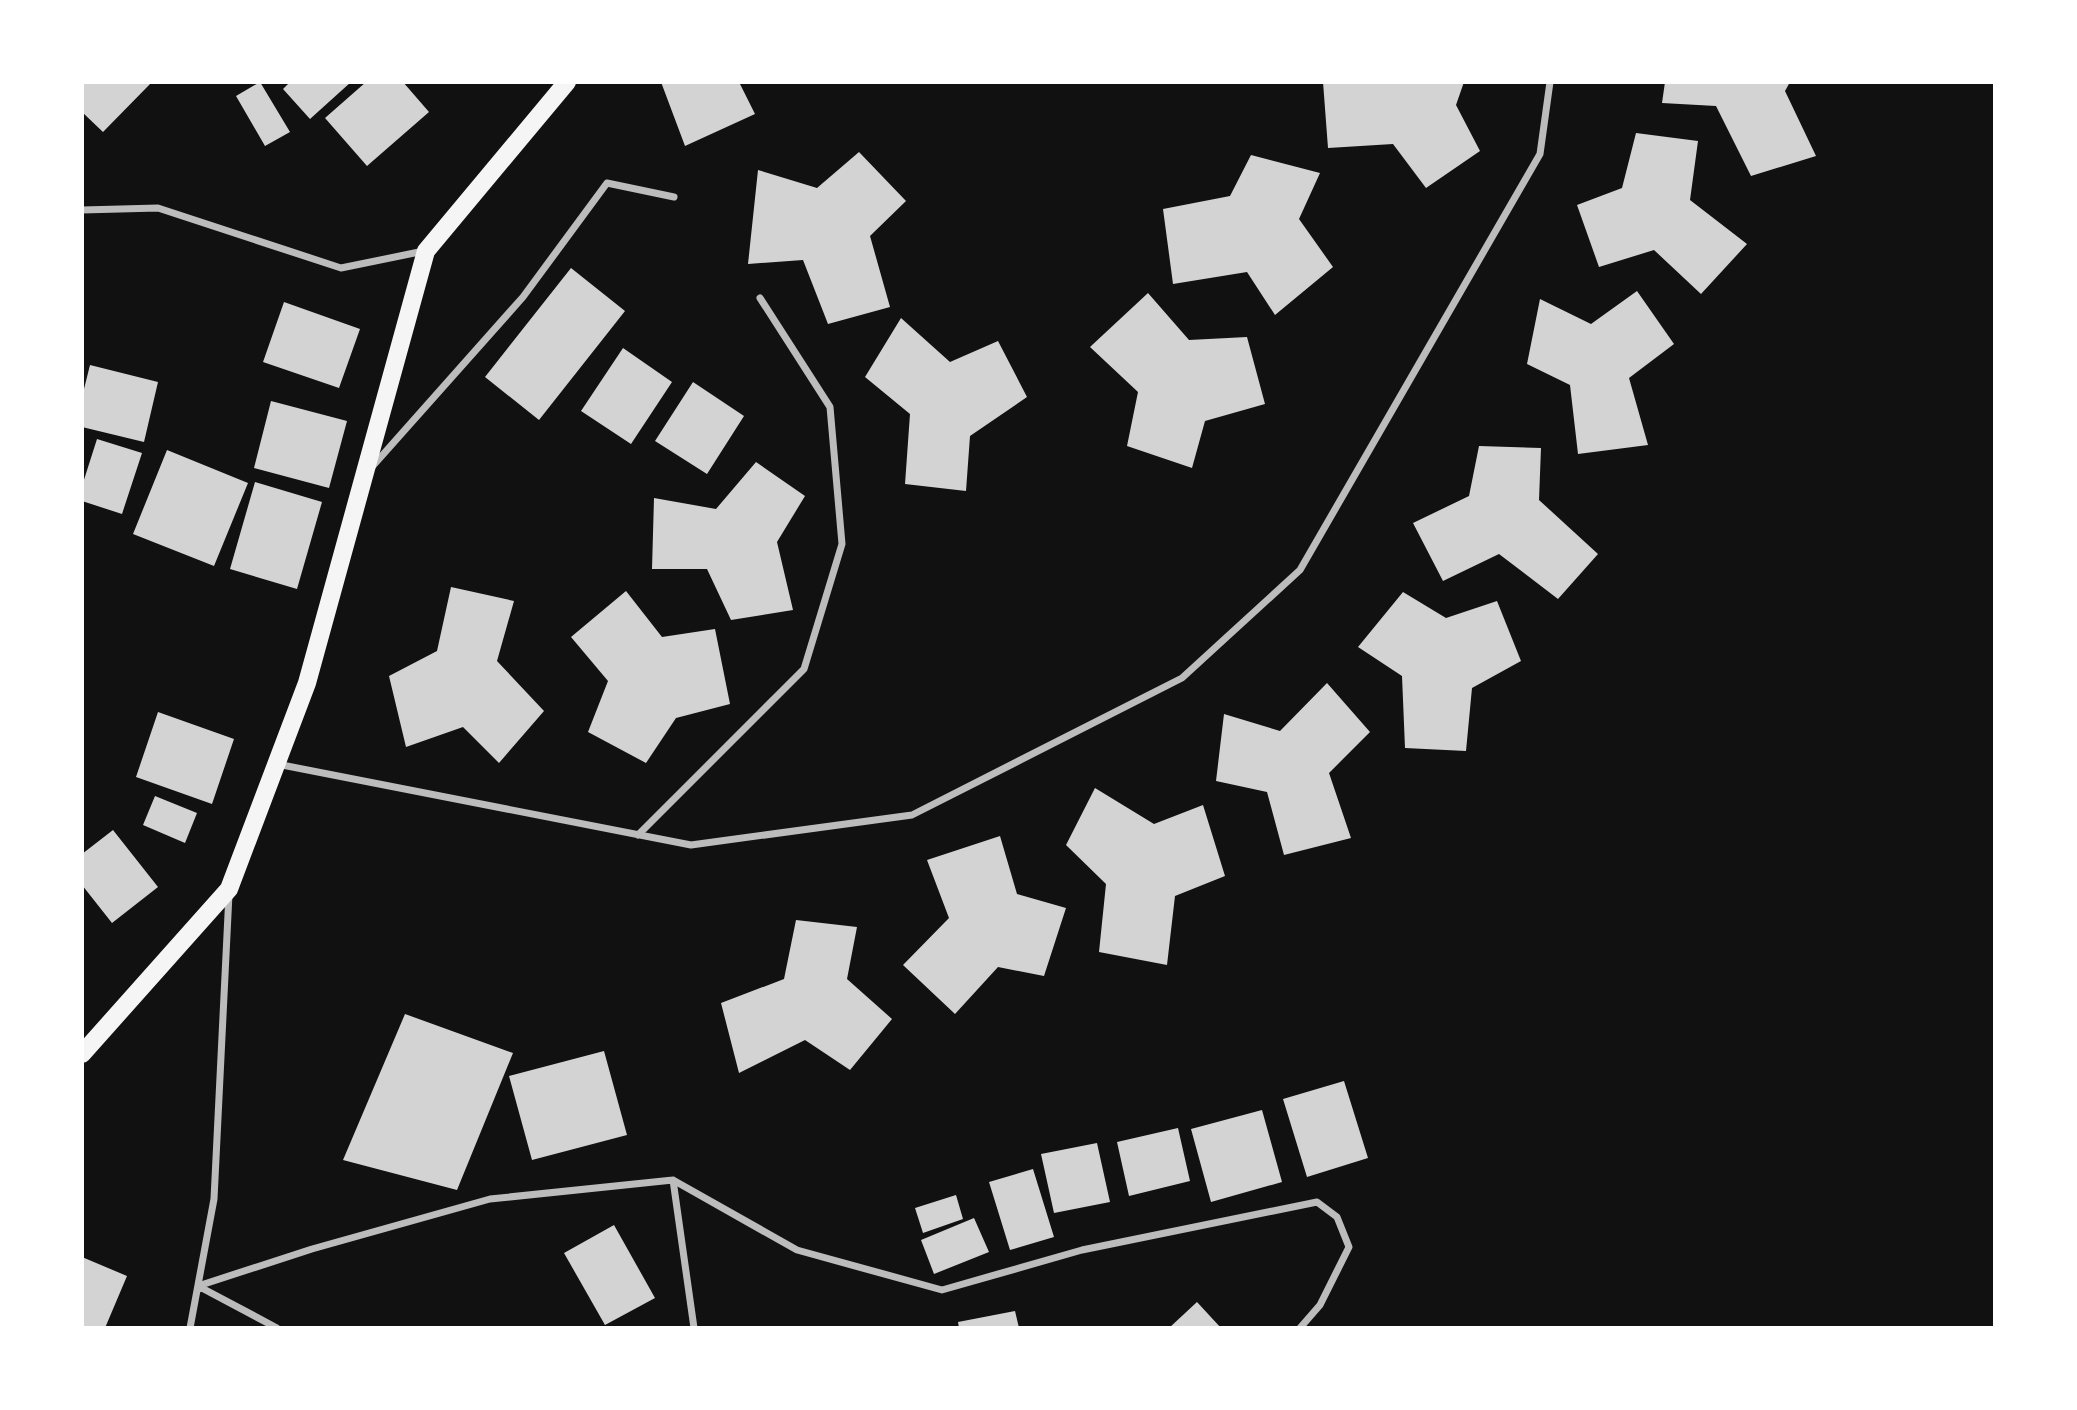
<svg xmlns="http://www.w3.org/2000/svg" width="2077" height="1410" font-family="Roboto,sans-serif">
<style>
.building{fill:#d3d3d3}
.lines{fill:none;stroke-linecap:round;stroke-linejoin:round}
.minor{stroke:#bcbcbc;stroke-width:7}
.primary{stroke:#f5f5f5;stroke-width:18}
</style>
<rect width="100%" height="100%" fill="#111"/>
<path class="building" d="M 82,82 L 152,82 L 103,132 L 82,112 Z
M 260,82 L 290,132 L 265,146 L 236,96 Z
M 290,82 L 351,82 L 310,119 L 283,89 Z
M 366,82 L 403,82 L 429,112 L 367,166 L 325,118 Z
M 661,82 L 739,82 L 755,114 L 685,146 Z
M 1323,82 L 1464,82 L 1456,105 L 1480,151 L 1426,188 L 1393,144 L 1328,148 Z
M 1665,82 L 1790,82 L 1785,91 L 1816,156 L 1751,176 L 1716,106 L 1662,103 Z
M 1636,133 L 1698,141 L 1690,200 L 1747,244 L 1701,294 L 1654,250 L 1599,267 L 1577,205 L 1622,188 Z
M 859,152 L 906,201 L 870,236 L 890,307 L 828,324 L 803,260 L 748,264 L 758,170 L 817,188 Z
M 1251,155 L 1320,173 L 1299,219 L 1333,267 L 1275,315 L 1247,272 L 1173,284 L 1163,209 L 1230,196 Z
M 571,268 L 625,311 L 539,420 L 485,377 Z
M 1637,291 L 1674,344 L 1629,378 L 1648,445 L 1578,454 L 1570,385 L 1527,364 L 1540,299 L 1591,324 Z
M 1148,293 L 1189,340 L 1247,337 L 1265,404 L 1205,421 L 1192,468 L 1127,446 L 1138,392 L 1090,347 Z
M 284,302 L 360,329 L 339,388 L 263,362 Z
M 901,318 L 950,362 L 998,341 L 1027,397 L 970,436 L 966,491 L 905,484 L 910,414 L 865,377 Z
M 623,348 L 672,382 L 631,444 L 581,411 Z
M 90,365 L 158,382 L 144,442 L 82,427 L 82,397 Z
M 693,382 L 744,416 L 707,474 L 655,441 Z
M 271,401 L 347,421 L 329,488 L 254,468 Z
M 97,439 L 142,453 L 122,514 L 82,501 L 82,486 Z
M 1479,446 L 1541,448 L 1539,500 L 1598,554 L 1558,599 L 1499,554 L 1443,581 L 1413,523 L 1469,496 Z
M 167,450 L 248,483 L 214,566 L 133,534 Z
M 756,462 L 805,496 L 777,542 L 793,610 L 731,620 L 707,569 L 652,569 L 654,498 L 716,509 Z
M 255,482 L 322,502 L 297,589 L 230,569 Z
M 451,587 L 514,601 L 497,661 L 544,711 L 499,763 L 463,727 L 406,747 L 389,676 L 437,651 Z
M 626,591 L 662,637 L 715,629 L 730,704 L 676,718 L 646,763 L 588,732 L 608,681 L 571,637 Z
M 1403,592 L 1446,618 L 1497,601 L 1521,661 L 1472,688 L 1466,751 L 1405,748 L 1402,676 L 1358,647 Z
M 1327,683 L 1370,732 L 1329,773 L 1351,838 L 1284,855 L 1267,792 L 1216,781 L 1224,714 L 1280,731 Z
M 158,712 L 234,739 L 212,804 L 136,777 Z
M 1095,788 L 1154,824 L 1203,805 L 1225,876 L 1175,896 L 1167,965 L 1099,952 L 1106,884 L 1066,845 Z
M 155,796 L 197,813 L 185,843 L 143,825 Z
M 113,830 L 158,887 L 112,923 L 82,885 L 82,854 Z
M 1000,836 L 1017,894 L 1066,908 L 1044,976 L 998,967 L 955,1014 L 903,965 L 949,918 L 927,860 Z
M 796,920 L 857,927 L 847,979 L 892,1019 L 850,1070 L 805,1040 L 739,1073 L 721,1003 L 784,979 Z
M 405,1014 L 513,1053 L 457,1190 L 343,1160 Z
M 604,1051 L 627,1135 L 532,1160 L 509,1076 Z
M 1344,1081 L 1368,1158 L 1307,1177 L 1283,1099 Z
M 1262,1110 L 1282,1182 L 1211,1202 L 1191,1129 Z
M 1178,1128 L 1190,1181 L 1129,1196 L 1117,1142 Z
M 1097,1143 L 1110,1202 L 1054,1213 L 1041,1154 Z
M 1033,1169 L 1054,1237 L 1010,1250 L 989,1182 Z
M 956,1195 L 963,1219 L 923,1233 L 915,1208 Z
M 974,1218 L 989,1252 L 934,1274 L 921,1240 Z
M 614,1225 L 655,1298 L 605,1325 L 564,1253 Z
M 82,1257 L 127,1276 L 105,1328 L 82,1328 Z
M 1197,1302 L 1221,1328 L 1169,1328 Z
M 1015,1311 L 1019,1328 L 959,1328 L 958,1322 Z"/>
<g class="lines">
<path class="minor" d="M 82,210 L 158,208 L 341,268 L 424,251
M 371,468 L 523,297 L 607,183 L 674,197
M 277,764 L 691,845 L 912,815 L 1182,678 L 1300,570 L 1540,154 L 1550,82
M 638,835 L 804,669 L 842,544 L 830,407 L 760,298
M 673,1180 L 694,1328
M 198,1286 L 312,1249 L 490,1199 L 673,1180 L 797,1250 L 942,1290 L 1082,1250 L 1317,1202 L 1337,1217 L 1349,1247 L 1320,1305 L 1300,1328
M 198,1286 L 277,1328
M 190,1328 L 214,1199 L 229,894"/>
<path class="primary" d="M 82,1054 L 229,889 L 307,683 L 426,251 L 567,82"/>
</g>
<rect width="2077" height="1410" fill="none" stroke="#ffffff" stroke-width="168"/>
</svg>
